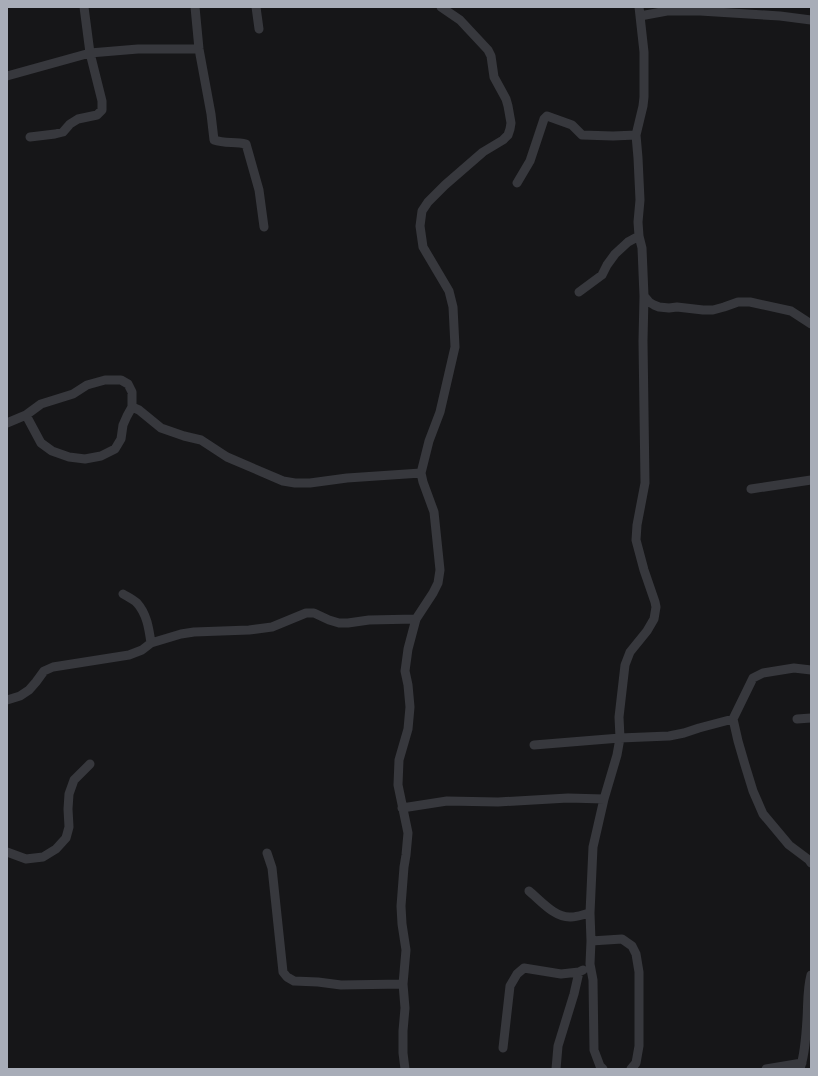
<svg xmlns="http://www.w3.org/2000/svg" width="818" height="1076" font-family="'Source Sans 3',sans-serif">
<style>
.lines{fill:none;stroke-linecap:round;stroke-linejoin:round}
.street{stroke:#37383d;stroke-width:9}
</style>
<rect width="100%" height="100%" fill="#161618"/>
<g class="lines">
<path class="street" d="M 195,7 L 199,49 L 211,114 L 214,140 C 225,144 235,141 246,144 L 259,190 L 264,227
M 256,7 L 259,29
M 640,16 L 667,11 L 700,11 L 780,16 L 811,20
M 7,76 L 90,53 L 138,49 L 199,49
M 30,137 L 55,134 L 63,132 L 70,124 L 78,119 L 97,115 L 102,110 L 102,101 L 90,53 L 84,7
M 517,183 L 530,161 L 544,119 L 547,116 L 572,125 L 582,135 L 613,136 L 636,135
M 579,292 L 602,275 L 607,265 L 615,254 L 628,242 L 639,236
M 644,296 L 649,302 L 654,305 L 659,307 L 669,308 L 677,307 L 703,310 L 713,310 L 724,307 L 738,302 L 750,302 L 791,311 L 811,324
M 132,407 L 139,410 L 161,428 L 184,436 L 201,440 L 227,457 L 283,481 L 295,483 L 310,483 L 347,478 L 421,473
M 7,423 L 26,415 L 41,404 L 73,394 L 87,385 L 105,380 L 121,380 L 128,384 L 132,392 L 132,407 L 127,416 L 123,425 L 121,439 L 115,449 L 101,456 L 85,459 L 69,457 L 52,451 L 41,443 L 26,415
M 751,489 L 811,480
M 123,594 C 128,597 133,599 137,603 C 147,614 149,629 151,643
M 811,670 L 794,668 L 763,673 L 753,678 L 733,719 L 738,741 L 745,765 L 753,791 L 763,814 L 789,845 L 809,860 L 811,863
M 7,700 L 20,696 L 29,690 L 36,682 L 44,671 L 53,667 L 129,655 L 142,650 L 151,643 L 181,634 L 194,632 L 249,630 L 272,627 L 306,613 L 314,613 L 329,620 L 339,623 L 348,623 L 369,620 L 416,619
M 797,719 L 811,718
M 534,745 L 620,738 L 669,736 L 684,733 L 699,728 L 733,719
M 402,808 L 447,801 L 498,802 L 568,798 L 604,799
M 7,852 L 26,859 L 43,857 L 56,849 L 66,838 L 69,827 L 68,809 L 69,794 L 74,780 L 90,764
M 267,853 L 272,868 L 283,972 L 287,977 L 294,981 L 318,982 L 341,985 L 403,984
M 529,891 C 541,901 555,918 571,917 C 578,917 584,914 590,913
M 591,941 L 622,939 L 632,946 L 636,954 L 639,972 L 639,1046 L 636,1063 L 631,1069
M 503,1048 L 510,986 L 517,974 L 524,968 L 561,974 L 579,972
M 405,1069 L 403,1053 L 403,1031 L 405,1008 L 403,984 L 406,950 L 402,924 L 401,906 L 404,867 L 406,855 L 408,833 L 398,785 L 399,760 L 408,729 L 410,707 L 408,685 L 405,671 L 408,649 L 416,619 L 433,593 L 438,583 L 440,570 L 434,512 L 423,482 L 421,473 L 429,441 L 440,412 L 455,347 L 453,307 L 449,291 L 423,247 L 420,226 L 422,211 L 428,202 L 445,185 L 483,152 L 503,140 L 508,135 L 510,129 L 511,123 L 508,106 L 506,99 L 494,77 L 491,56 L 488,50 L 460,20 L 441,7
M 556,1069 L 558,1046 L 574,994 L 579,972 L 583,970
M 603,1069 L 600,1066 L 594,1050 L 593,980 L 590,964 L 591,941 L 590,913 L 593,847 L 604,799 L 617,755 L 620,738 L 619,717 L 625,665 L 630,652 L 647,631 L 654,619 L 656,607 L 655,602 L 644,570 L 636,540 L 637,525 L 645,483 L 643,341 L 644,296 L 642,248 L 639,236 L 638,222 L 640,200 L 638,158 L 636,135 L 643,106 L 644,97 L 644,52 L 639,7
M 766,1069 L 802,1063
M 800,1069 C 805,1053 806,1036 807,1019 C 808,1004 807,990 811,975"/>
</g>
<rect width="818" height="1076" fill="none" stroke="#a8adb8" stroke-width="16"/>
</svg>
